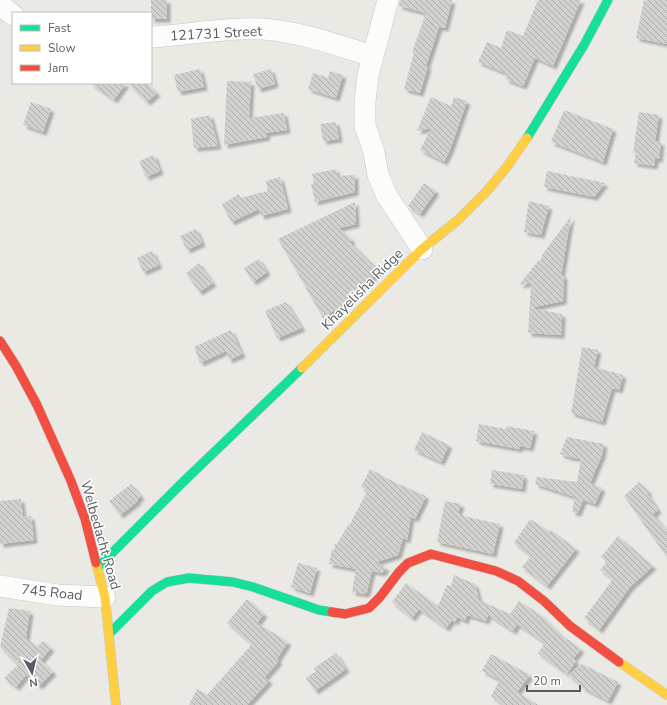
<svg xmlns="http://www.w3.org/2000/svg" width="667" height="705" font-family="'Nunito Sans',sans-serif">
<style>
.building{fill:url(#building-back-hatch);filter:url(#shadow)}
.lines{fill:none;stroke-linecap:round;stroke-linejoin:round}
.street-casing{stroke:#c6c6c4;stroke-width:22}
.fast-casing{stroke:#c6c7c6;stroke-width:10}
.slow-casing{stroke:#c6c7c6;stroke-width:10}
.jam-casing{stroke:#c6c7c6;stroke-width:10}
.street{stroke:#fcfcfb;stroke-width:21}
.fast{stroke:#16e098;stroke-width:9}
.slow{stroke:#ffcf43;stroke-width:9}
.jam{stroke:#f24e42;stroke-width:9}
.labels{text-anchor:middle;stroke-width:3;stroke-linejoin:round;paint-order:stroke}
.street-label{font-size:14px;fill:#595d62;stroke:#fff}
</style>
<defs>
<pattern id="building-back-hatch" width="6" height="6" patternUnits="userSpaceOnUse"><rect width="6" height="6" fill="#d2d1ce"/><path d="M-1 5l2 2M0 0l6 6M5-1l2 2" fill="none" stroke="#adadab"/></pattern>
<filter id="shadow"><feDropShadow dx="3.5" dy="3.5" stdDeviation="1" flood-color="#0004"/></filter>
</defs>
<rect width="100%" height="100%" fill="#eae9e4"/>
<path class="building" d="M 151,0 L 167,0 L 167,19 L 151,19 Z
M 400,0 L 452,0 L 445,28 L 439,27 L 426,66 L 428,66 L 420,93 L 404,89 L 414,53 L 412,52 L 426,13 L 399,6 Z
M 538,0 L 581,0 L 553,66 L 535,58 L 523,86 L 505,79 L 508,74 L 478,62 L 487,42 L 501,48 L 507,30 L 523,36 Z
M 644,0 L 667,0 L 667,44 L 636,38 Z
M 200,69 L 204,87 L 178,92 L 174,75 Z
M 271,69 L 275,84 L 258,89 L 253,74 Z
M 330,71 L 343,75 L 336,98 L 308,89 L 313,73 L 328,78 Z
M 227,81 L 251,82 L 249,118 L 284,113 L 287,130 L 266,133 L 267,137 L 224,145 Z
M 90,83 L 126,83 L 114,100 Z
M 128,83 L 147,83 L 157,93 L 147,102 Z
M 431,97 L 451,106 L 454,97 L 467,101 L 450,150 L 444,162 L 420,150 L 431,128 L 417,131 Z
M 31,102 L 51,109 L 43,132 L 23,125 Z
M 564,110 L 613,129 L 603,162 L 551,142 Z
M 639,112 L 659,115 L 655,141 L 661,142 L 659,159 L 655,159 L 654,166 L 634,163 L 636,153 L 633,153 Z
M 210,115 L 218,146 L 194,148 L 191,119 Z
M 336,122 L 339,139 L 323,141 L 320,124 Z
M 154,155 L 160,171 L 146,177 L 139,161 Z
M 336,169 L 337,176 L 355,175 L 355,192 L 315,202 L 311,184 L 314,183 L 312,174 Z
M 547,171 L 605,183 L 594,197 L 544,187 Z
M 280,177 L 288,209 L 261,216 L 259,209 L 231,222 L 222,204 L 239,194 L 241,198 L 268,191 L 266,181 Z
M 424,183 L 436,191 L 420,214 L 408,206 Z
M 529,201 L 549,206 L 541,235 L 524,232 Z
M 355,202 L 356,224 L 339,228 L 352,240 L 350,242 L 379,271 L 347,302 L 323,318 L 278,239 Z
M 571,216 L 561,276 L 564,275 L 563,301 L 530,308 L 562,314 L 561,335 L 528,333 L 531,283 L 519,285 L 538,261 L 541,260 L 542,255 Z
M 196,229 L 202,243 L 187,250 L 180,236 Z
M 152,251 L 159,265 L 143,272 L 137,258 Z
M 259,259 L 267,272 L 253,282 L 244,268 Z
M 199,263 L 213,283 L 199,292 L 186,273 Z
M 286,302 L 302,328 L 277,338 L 265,311 Z
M 231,330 L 242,354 L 229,360 L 226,351 L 200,363 L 194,347 Z
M 582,347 L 598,350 L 594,367 L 623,375 L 619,390 L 612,388 L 602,422 L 571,413 Z
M 479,424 L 506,429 L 507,426 L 534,431 L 530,448 L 520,446 L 519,449 L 476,441 Z
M 422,432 L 449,445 L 441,462 L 414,450 Z
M 567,437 L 604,444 L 602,455 L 590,483 L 602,488 L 595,504 L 583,500 L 578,513 L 572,512 L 575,497 L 535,484 L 537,477 L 577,482 L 581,459 L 569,457 L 560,454 Z
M 370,469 L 394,482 L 426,496 L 415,519 L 411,517 L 407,540 L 403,538 L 398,555 L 377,562 L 386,568 L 382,573 L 372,571 L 367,592 L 365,594 L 352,592 L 356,569 L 329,564 L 332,549 L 334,550 L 335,543 L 337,544 L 348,525 L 349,526 L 368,490 L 361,487 Z
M 492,470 L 524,475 L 522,489 L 490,484 Z
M 639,482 L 649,492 L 647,493 L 658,510 L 653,514 L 667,532 L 667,557 L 624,496 Z
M 131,484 L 141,496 L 137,500 L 138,501 L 120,515 L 109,501 Z
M 21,499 L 23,517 L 31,516 L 34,540 L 0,544 L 0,501 Z
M 445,501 L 461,504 L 458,513 L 464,515 L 463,516 L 500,524 L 493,554 L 437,542 Z
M 530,519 L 550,532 L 551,530 L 576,549 L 547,586 L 522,567 L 531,556 L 514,543 Z
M 618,536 L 653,566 L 630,587 L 599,630 L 584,618 L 613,579 L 600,570 L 607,562 L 601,557 Z
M 298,563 L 317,568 L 310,593 L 291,587 Z
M 454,575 L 475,584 L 479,600 L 510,614 L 519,601 L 542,616 L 561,635 L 581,649 L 573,659 L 576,661 L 567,674 L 538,653 L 545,643 L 517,624 L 513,631 L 488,615 L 486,621 L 467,615 L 465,621 L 457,617 L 455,622 L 452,620 L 446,628 L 419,609 L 412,618 L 392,602 L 406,583 L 438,606 L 447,585 L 451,586 Z
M 247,599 L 264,614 L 257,623 L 288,642 L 277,659 L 279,661 L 265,677 L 269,681 L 247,705 L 189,705 L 197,689 L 207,695 L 252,644 L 227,623 Z
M 9,608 L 30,611 L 26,638 L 37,647 L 43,641 L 51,648 L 41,660 L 53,672 L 39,686 L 26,675 L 16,687 L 4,678 L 18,665 L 0,647 Z
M 336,653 L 346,669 L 315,691 L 306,678 L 316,671 L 314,668 Z
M 491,654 L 530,675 L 517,692 L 538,705 L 503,705 L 491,696 L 500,680 L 482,671 Z
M 582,664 L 618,682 L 608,701 L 581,687 L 582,686 L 568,675 Z"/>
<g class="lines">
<g class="street-casing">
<path id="street" d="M 388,0 L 368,75 L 365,101 L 365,126 L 374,152 L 378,175 L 387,196 L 422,249
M 0,5 L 13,15
M 151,37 C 188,35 226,27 263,29 C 301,32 337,45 373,56
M 0,586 L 58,595 L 105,597"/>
</g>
<g class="fast-casing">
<path id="fast" d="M 527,138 L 584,45 L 608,0
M 98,567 L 183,482 L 302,368
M 109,634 L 152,591 L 167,582 L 189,578 L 233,582 L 253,587 L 319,610 L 332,612"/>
</g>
<g class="slow-casing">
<path id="slow" d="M 302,368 L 422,249 L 458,220 L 487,191 L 506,168 L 527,138
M 96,563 L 105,597 L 116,705
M 619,662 L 667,695"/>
</g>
<g class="jam-casing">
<path id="jam" d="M 0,341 L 16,366 L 37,405 L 71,481 L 85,519 L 96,563
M 332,612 L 345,614 L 369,608 L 380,597 L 399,572 L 408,563 L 431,554 L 496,571 L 518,581 L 544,601 L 570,626 L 619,662"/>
</g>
<use href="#street" class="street"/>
<use href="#fast" class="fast"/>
<use href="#slow" class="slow"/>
<use href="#jam" class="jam"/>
</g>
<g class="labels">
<g class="street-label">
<text transform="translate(216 33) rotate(-3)" y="5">121731 Street</text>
<text transform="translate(362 289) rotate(-45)" y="5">Khayelisha Ridge</text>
<text transform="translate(101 535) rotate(74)" y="5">Welbedacht Road</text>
<text transform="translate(52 592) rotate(6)" y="5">745 Road</text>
</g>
</g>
<rect x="12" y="12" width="140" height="72" fill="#ffffff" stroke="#bdbec0"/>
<rect x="20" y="25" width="20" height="6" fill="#16e098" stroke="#bdbec0"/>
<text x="48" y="32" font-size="12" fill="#595d62">Fast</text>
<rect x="20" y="45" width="20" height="6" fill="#ffcf43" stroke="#bdbec0"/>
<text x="48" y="52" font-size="12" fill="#595d62">Slow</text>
<rect x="20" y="65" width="20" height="6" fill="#f24e42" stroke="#bdbec0"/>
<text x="48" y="72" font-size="12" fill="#595d62">Jam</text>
<g transform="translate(32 673) rotate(172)" stroke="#ffffff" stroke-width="3" paint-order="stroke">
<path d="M0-3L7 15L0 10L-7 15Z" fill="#595d62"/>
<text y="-6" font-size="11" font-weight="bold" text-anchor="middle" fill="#595d62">N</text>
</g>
<path d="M527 685v6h53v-6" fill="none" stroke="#595d62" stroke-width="2"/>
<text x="533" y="685" font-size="12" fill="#595d62" stroke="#ffffff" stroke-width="3" paint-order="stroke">20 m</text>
</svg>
